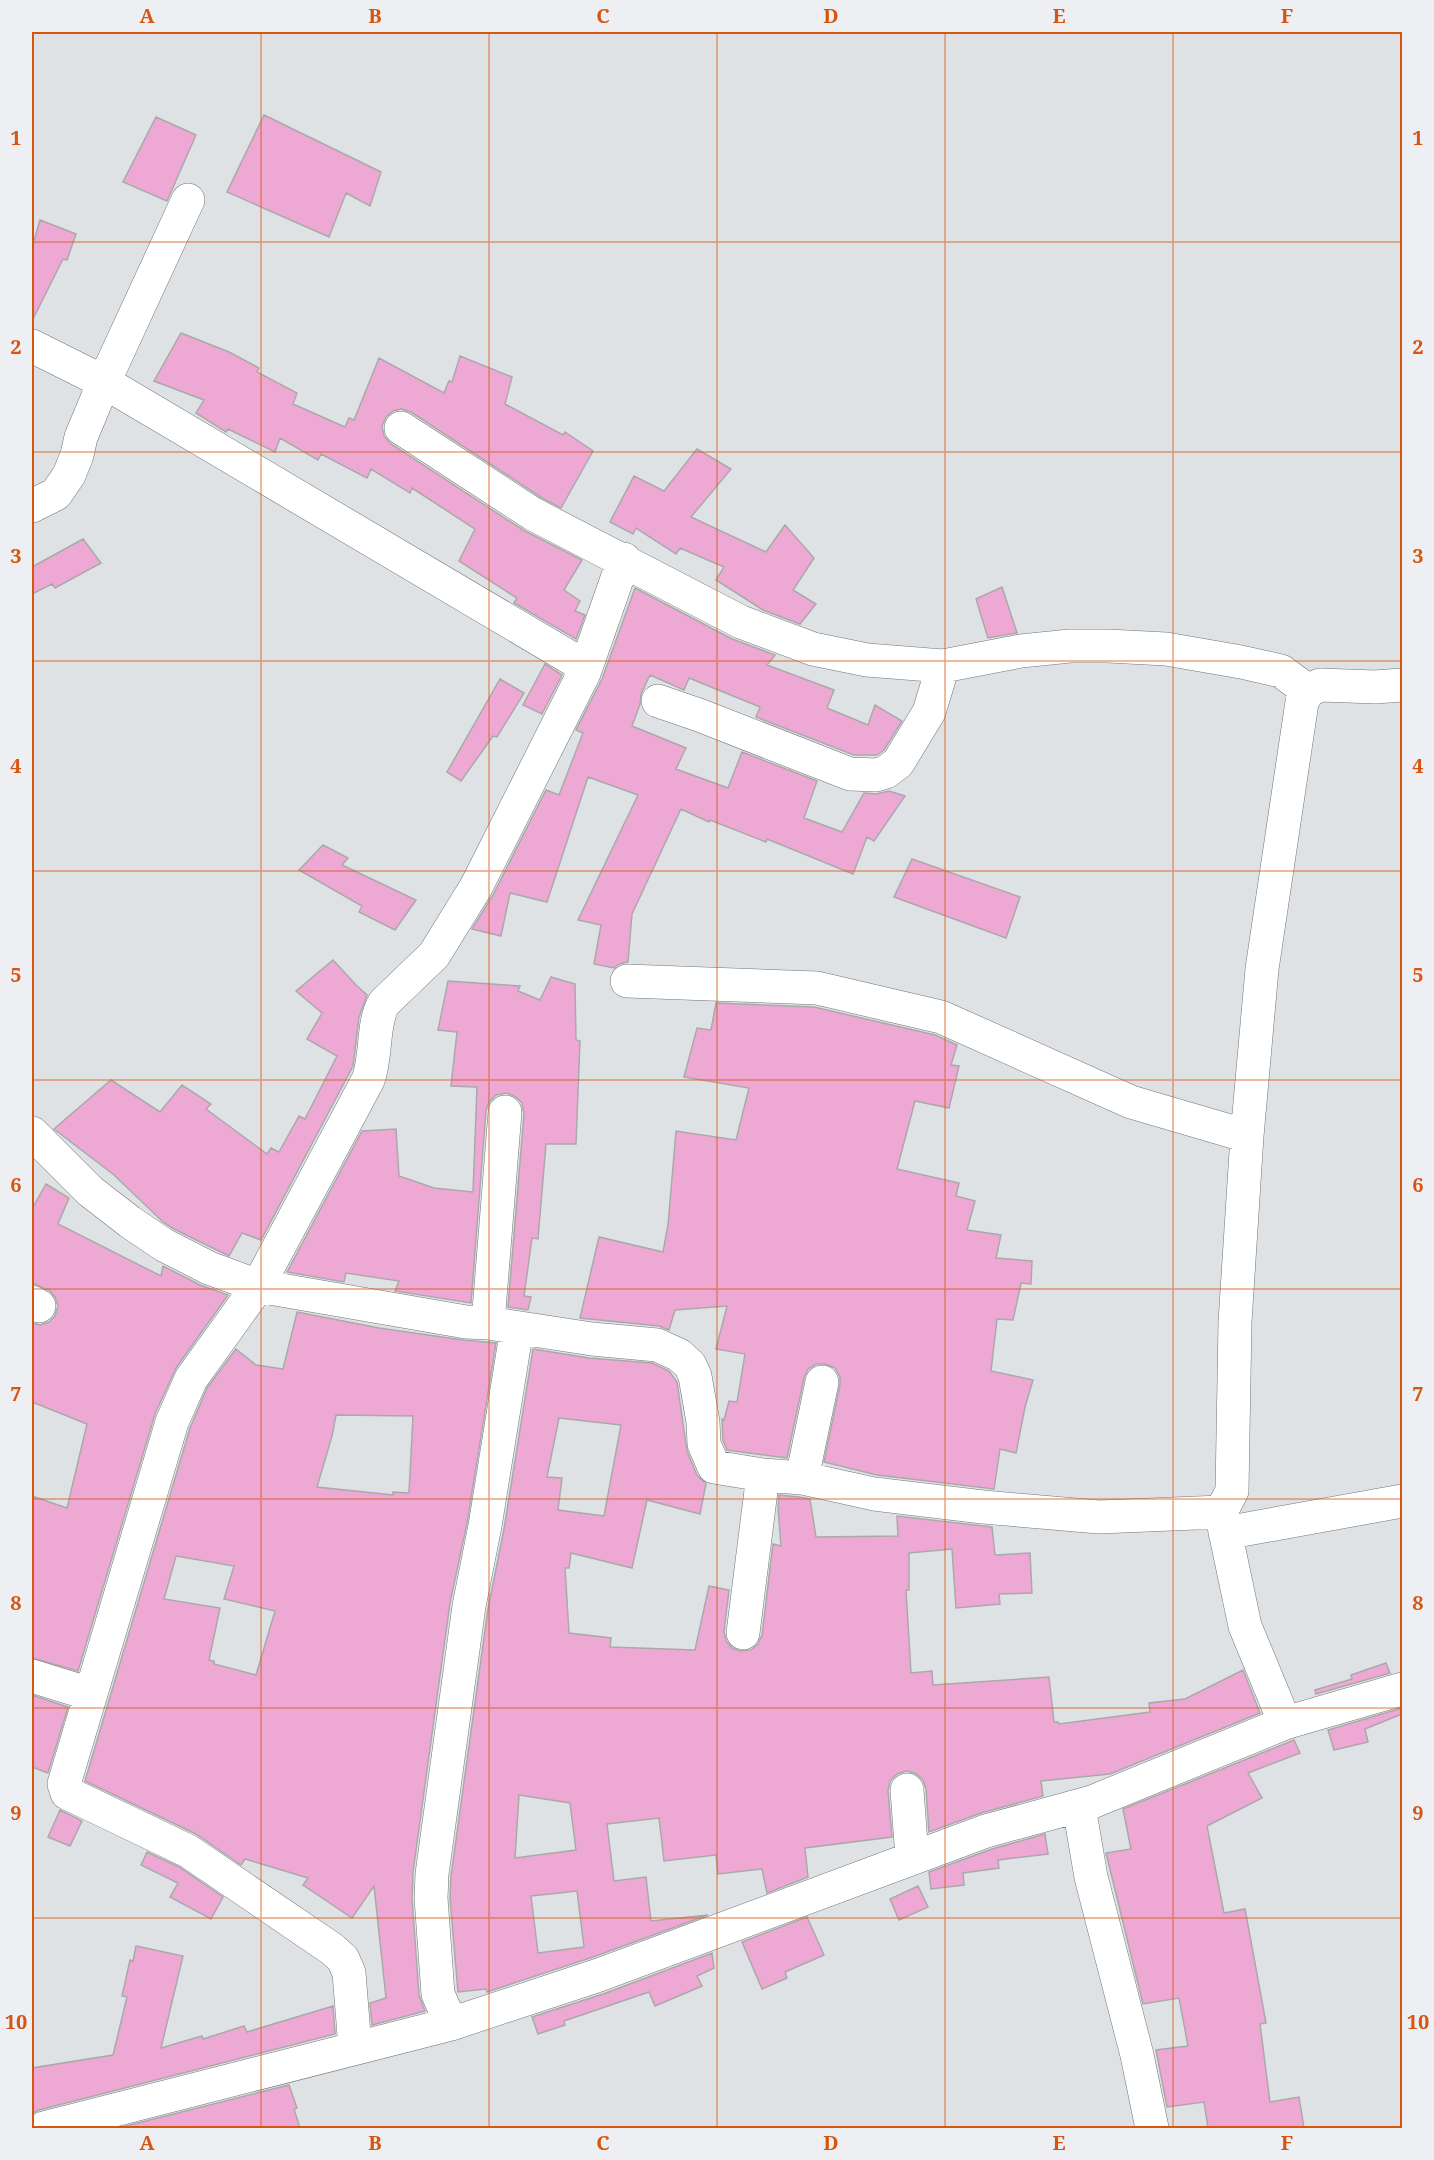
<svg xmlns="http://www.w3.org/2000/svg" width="1434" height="2160" font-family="'Noto Serif',serif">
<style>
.building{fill:#eda9d4;stroke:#aba8aa;stroke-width:1.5;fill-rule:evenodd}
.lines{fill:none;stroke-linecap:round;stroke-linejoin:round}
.minor-casing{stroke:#727477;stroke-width:34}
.minor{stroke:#fff;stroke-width:33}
.grid{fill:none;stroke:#d65611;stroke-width:1.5;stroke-opacity:0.55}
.neatline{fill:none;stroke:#d65611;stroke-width:2}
.grid-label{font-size:20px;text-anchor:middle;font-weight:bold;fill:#d65611}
</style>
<rect width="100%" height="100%" fill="#dfe2e5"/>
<path class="building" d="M 264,115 L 381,172 L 370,206 L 346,193 L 329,237 L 227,192 Z
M 156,117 L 196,135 L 167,201 L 123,182 Z
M 40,220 L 76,234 L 67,260 L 63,259 L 32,321 L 32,248 Z
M 181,333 L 229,352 L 259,368 L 257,372 L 297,393 L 293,404 L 345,427 L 349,418 L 354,420 L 379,358 L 444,393 L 449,381 L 452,382 L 460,356 L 512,377 L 505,404 L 563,435 L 565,432 L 593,451 L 561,508 L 542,498 L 411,412 L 401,409 L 393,411 L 386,417 L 382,426 L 384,436 L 391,444 L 523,530 L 582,560 L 564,590 L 580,601 L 575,611 L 585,615 L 576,639 L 514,603 L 517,598 L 459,561 L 475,529 L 412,488 L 410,493 L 371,469 L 367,478 L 321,454 L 318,460 L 280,438 L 275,452 L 228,429 L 226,432 L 196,413 L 204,400 L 154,381 Z
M 697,449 L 731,469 L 691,517 L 766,552 L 785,525 L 814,558 L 793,590 L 816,604 L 800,624 L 763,610 L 716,580 L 724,567 L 680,548 L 676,554 L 636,528 L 633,534 L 610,522 L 634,476 L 664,491 Z
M 83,539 L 101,563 L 55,588 L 52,584 L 32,594 L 32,567 Z
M 1002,587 L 1017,633 L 988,638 L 976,599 Z
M 635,588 L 732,639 L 775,655 L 767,665 L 834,690 L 827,708 L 868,725 L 875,705 L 902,721 L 884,750 L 877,755 L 854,755 L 756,717 L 760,707 L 689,678 L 684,690 L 650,675 L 641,694 L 640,704 L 632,726 L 686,748 L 676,769 L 728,788 L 742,752 L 817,781 L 804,818 L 842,832 L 864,793 L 876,794 L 889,791 L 905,796 L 874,841 L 867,837 L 853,874 L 767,839 L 766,842 L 710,820 L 709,822 L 681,809 L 632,914 L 628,962 L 619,964 L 614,968 L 594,964 L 601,925 L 578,920 L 638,795 L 588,777 L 547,902 L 510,893 L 501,936 L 472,929 L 493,895 L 546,790 L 559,795 L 583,733 L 576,730 L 602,679 Z
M 545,664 L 562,675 L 542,714 L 523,705 Z
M 500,679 L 524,693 L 497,737 L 493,736 L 461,781 L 447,772 Z
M 323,845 L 348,858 L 342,865 L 416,900 L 395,930 L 359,912 L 362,906 L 299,870 Z
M 912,859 L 1020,897 L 1006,938 L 894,897 Z
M 333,960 L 357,986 L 367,995 L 359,1017 L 353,1066 L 261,1240 L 242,1233 L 229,1256 L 174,1229 L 163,1222 L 114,1175 L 54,1129 L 111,1080 L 160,1112 L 182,1085 L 211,1104 L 206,1109 L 267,1154 L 271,1148 L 279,1152 L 299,1116 L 305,1119 L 337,1056 L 307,1039 L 322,1013 L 296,991 Z
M 551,977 L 575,984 L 576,1040 L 580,1041 L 576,1144 L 546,1144 L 538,1239 L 532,1238 L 524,1296 L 531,1297 L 528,1310 L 508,1307 L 524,1114 L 522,1103 L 516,1097 L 507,1093 L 496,1095 L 489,1102 L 486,1110 L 471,1303 L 395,1291 L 399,1281 L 346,1273 L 344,1282 L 287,1272 L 362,1131 L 396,1129 L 399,1176 L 434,1188 L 473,1192 L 477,1087 L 451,1086 L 457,1032 L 438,1030 L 448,981 L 520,986 L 518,991 L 540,1000 Z
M 716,1003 L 814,1007 L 935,1035 L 957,1045 L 951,1065 L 959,1066 L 949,1108 L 915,1101 L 897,1169 L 959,1183 L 956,1196 L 975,1201 L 967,1230 L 1001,1235 L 996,1258 L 1032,1261 L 1031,1284 L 1021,1283 L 1013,1320 L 997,1319 L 991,1371 L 1033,1380 L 1025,1407 L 1016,1453 L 1000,1449 L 994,1489 L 877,1475 L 824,1462 L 840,1385 L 840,1377 L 835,1368 L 825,1364 L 816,1364 L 808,1369 L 804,1378 L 787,1458 L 727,1450 L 723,1440 L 722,1419 L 724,1420 L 729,1401 L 737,1402 L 745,1354 L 716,1349 L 727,1306 L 675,1310 L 669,1330 L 659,1326 L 580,1318 L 599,1237 L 663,1252 L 668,1225 L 676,1131 L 736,1140 L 749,1088 L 684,1077 L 697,1028 L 711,1030 Z
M 46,1184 L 69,1198 L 58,1224 L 161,1276 L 163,1266 L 200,1285 L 228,1295 L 176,1368 L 155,1414 L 78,1671 L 32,1658 L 32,1496 L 67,1508 L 87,1424 L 32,1402 L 32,1323 L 40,1325 L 49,1322 L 55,1316 L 58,1306 L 55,1297 L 49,1290 L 32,1283 L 32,1209 Z
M 297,1312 L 379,1328 L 463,1340 L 496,1343 L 467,1523 L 450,1603 L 413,1872 L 412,1899 L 419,1995 L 425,2011 L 372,2025 L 370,2003 L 386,1998 L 374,1886 L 352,1918 L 303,1885 L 308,1878 L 245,1859 L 241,1865 L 196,1834 L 85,1781 L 190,1428 L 207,1388 L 236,1349 L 256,1365 L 283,1369 ZM 336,1415 L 413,1416 L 409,1493 L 393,1492 L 393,1495 L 317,1487 L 332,1436 ZM 176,1556 L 234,1566 L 224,1599 L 275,1611 L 256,1675 L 214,1664 L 214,1661 L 209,1660 L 220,1608 L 164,1599 Z
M 533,1349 L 589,1358 L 652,1363 L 669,1371 L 677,1382 L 687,1451 L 697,1475 L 706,1484 L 700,1514 L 647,1500 L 632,1568 L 571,1553 L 569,1568 L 565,1568 L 569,1633 L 611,1638 L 610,1647 L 695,1650 L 709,1586 L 729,1590 L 724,1631 L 726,1641 L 732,1648 L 740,1651 L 751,1650 L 758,1644 L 762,1635 L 773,1544 L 781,1546 L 778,1508 L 779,1495 L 799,1497 L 810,1499 L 816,1537 L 898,1536 L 897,1516 L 992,1527 L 995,1555 L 1030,1553 L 1032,1593 L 999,1594 L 1000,1604 L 956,1608 L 952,1549 L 909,1553 L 909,1590 L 906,1590 L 911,1673 L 932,1671 L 933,1685 L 1049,1677 L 1054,1722 L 1058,1722 L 1059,1724 L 1150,1712 L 1149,1703 L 1185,1699 L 1243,1670 L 1260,1713 L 1110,1774 L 1041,1781 L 1043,1796 L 981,1813 L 929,1832 L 926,1789 L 923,1780 L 915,1773 L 906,1771 L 897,1774 L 890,1781 L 888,1791 L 892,1837 L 805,1848 L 808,1877 L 767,1893 L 762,1869 L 718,1874 L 716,1855 L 664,1861 L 659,1818 L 607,1824 L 614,1881 L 646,1877 L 651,1921 L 708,1915 L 593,1957 L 487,1992 L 486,1989 L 458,1992 L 450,1898 L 451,1876 L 488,1609 L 504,1529 ZM 559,1418 L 621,1425 L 604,1516 L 558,1510 L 562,1478 L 547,1477 ZM 519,1795 L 570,1803 L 576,1850 L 515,1858 ZM 577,1891 L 584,1947 L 538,1953 L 531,1896 Z
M 1386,1663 L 1390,1673 L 1316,1694 L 1315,1690 L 1352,1679 L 1351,1675 Z
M 32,1695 L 68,1707 L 48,1773 L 32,1767 Z
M 1402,1708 L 1402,1714 L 1365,1729 L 1368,1742 L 1334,1750 L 1328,1730 Z
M 1294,1740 L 1300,1753 L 1248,1773 L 1262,1798 L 1207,1826 L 1224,1913 L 1245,1909 L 1266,2023 L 1260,2024 L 1270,2102 L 1299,2097 L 1304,2128 L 1208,2128 L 1204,2102 L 1167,2107 L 1156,2050 L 1188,2046 L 1179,1998 L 1143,2004 L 1106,1853 L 1131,1849 L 1123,1809 Z
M 60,1810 L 82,1821 L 70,1846 L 48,1837 Z
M 1045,1834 L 1048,1854 L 998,1860 L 999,1868 L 963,1873 L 964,1885 L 931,1889 L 929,1872 L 992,1849 Z
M 147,1852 L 179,1867 L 223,1897 L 211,1919 L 170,1897 L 178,1883 L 141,1865 Z
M 918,1886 L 928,1907 L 899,1920 L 890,1899 Z
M 807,1917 L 824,1955 L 785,1972 L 787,1978 L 762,1989 L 742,1942 Z
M 136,1946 L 183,1956 L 161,2048 L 202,2036 L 203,2039 L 244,2026 L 247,2032 L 333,2006 L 335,2034 L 39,2110 L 32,2114 L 32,2068 L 113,2055 L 127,1997 L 122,1996 L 130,1960 L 133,1961 Z
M 712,1953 L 714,1968 L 697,1976 L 702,1986 L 655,2006 L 649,1992 L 564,2021 L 565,2025 L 538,2034 L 532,2017 L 606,1993 Z
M 289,2085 L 297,2108 L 294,2109 L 300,2128 L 118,2128 Z"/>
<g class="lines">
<g class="minor-casing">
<path id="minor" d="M 32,346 L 104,382 L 586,667
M 401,428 L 533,514 L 741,622 L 813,649 L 867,660 L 943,666 L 1021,651 L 1070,646 L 1108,646 L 1166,649 L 1241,662 L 1281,671 L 1308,691
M 32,506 L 56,494 L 69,475 L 77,455 L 81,437 L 104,382 L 188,200
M 658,701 L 699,715 L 850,774 L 876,775 L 886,772 L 898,763 L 929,712 L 943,666
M 627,981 L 817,988 L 941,1017 L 1131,1102 L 1247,1136
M 32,1133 L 90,1191 L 130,1222 L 164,1245 L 209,1268 L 258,1286 L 466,1322 L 488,1323 L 592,1339 L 657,1345 L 679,1355 L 690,1365 L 695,1376 L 703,1422 L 704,1444 L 714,1467 L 763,1475 L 802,1478 L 874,1494 L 983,1507 L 1099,1517 L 1221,1512 L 1232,1491 L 1235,1322 L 1247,1136 L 1262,969 L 1302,702 L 1308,691 L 1320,685 L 1375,687 L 1402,685
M 32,1302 L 39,1306
M 488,1323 L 505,1112
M 802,1478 L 822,1382
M 1221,1512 L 1245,1626 L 1285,1723
M 1225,1533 L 1402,1501
M 743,1633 L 763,1475
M 32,1676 L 90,1694
M 907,1790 L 912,1858
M 1079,1807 L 1091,1877 L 1137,2055 L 1152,2128
M 451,2024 L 438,1994 L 431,1898 L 432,1874 L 469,1606 L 485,1526 L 517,1328
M 355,2047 L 349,1973 L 343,1959 L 332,1949 L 188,1851 L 67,1793 L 64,1784 L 172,1422 L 191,1379 L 258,1286 L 368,1080 C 377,1057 372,1022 384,1003 L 434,955 L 476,887 L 584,673 L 624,559
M 44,2128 L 451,2024 L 599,1975 L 986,1831 L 1092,1802 L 1285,1723 L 1402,1689"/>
</g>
<use href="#minor" class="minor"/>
</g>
<path class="grid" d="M 261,32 L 261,2128M 489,32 L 489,2128M 717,32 L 717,2128M 945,32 L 945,2128M 1173,32 L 1173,2128M 32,242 L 1402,242M 32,452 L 1402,452M 32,661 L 1402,661M 32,871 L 1402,871M 32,1080 L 1402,1080M 32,1289 L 1402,1289M 32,1499 L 1402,1499M 32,1708 L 1402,1708M 32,1918 L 1402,1918"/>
<rect width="1434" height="2160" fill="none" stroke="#edeff2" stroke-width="66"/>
<rect x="33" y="33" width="1368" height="2094" class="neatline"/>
<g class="grid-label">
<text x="147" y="23">A</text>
<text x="375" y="23">B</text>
<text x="603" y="23">C</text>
<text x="831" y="23">D</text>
<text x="1059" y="23">E</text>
<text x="1287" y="23">F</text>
<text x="16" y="145">1</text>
<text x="1418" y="145">1</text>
<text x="16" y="354">2</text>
<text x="1418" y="354">2</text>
<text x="16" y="563">3</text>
<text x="1418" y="563">3</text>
<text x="16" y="773">4</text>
<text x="1418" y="773">4</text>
<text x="16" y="982">5</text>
<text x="1418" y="982">5</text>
<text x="16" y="1192">6</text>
<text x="1418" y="1192">6</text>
<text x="16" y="1401">7</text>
<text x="1418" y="1401">7</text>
<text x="16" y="1610">8</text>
<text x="1418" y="1610">8</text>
<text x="16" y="1820">9</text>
<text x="1418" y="1820">9</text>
<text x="16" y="2029">10</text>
<text x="1418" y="2029">10</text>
<text x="147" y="2150">A</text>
<text x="375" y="2150">B</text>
<text x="603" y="2150">C</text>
<text x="831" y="2150">D</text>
<text x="1059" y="2150">E</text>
<text x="1287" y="2150">F</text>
</g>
</svg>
